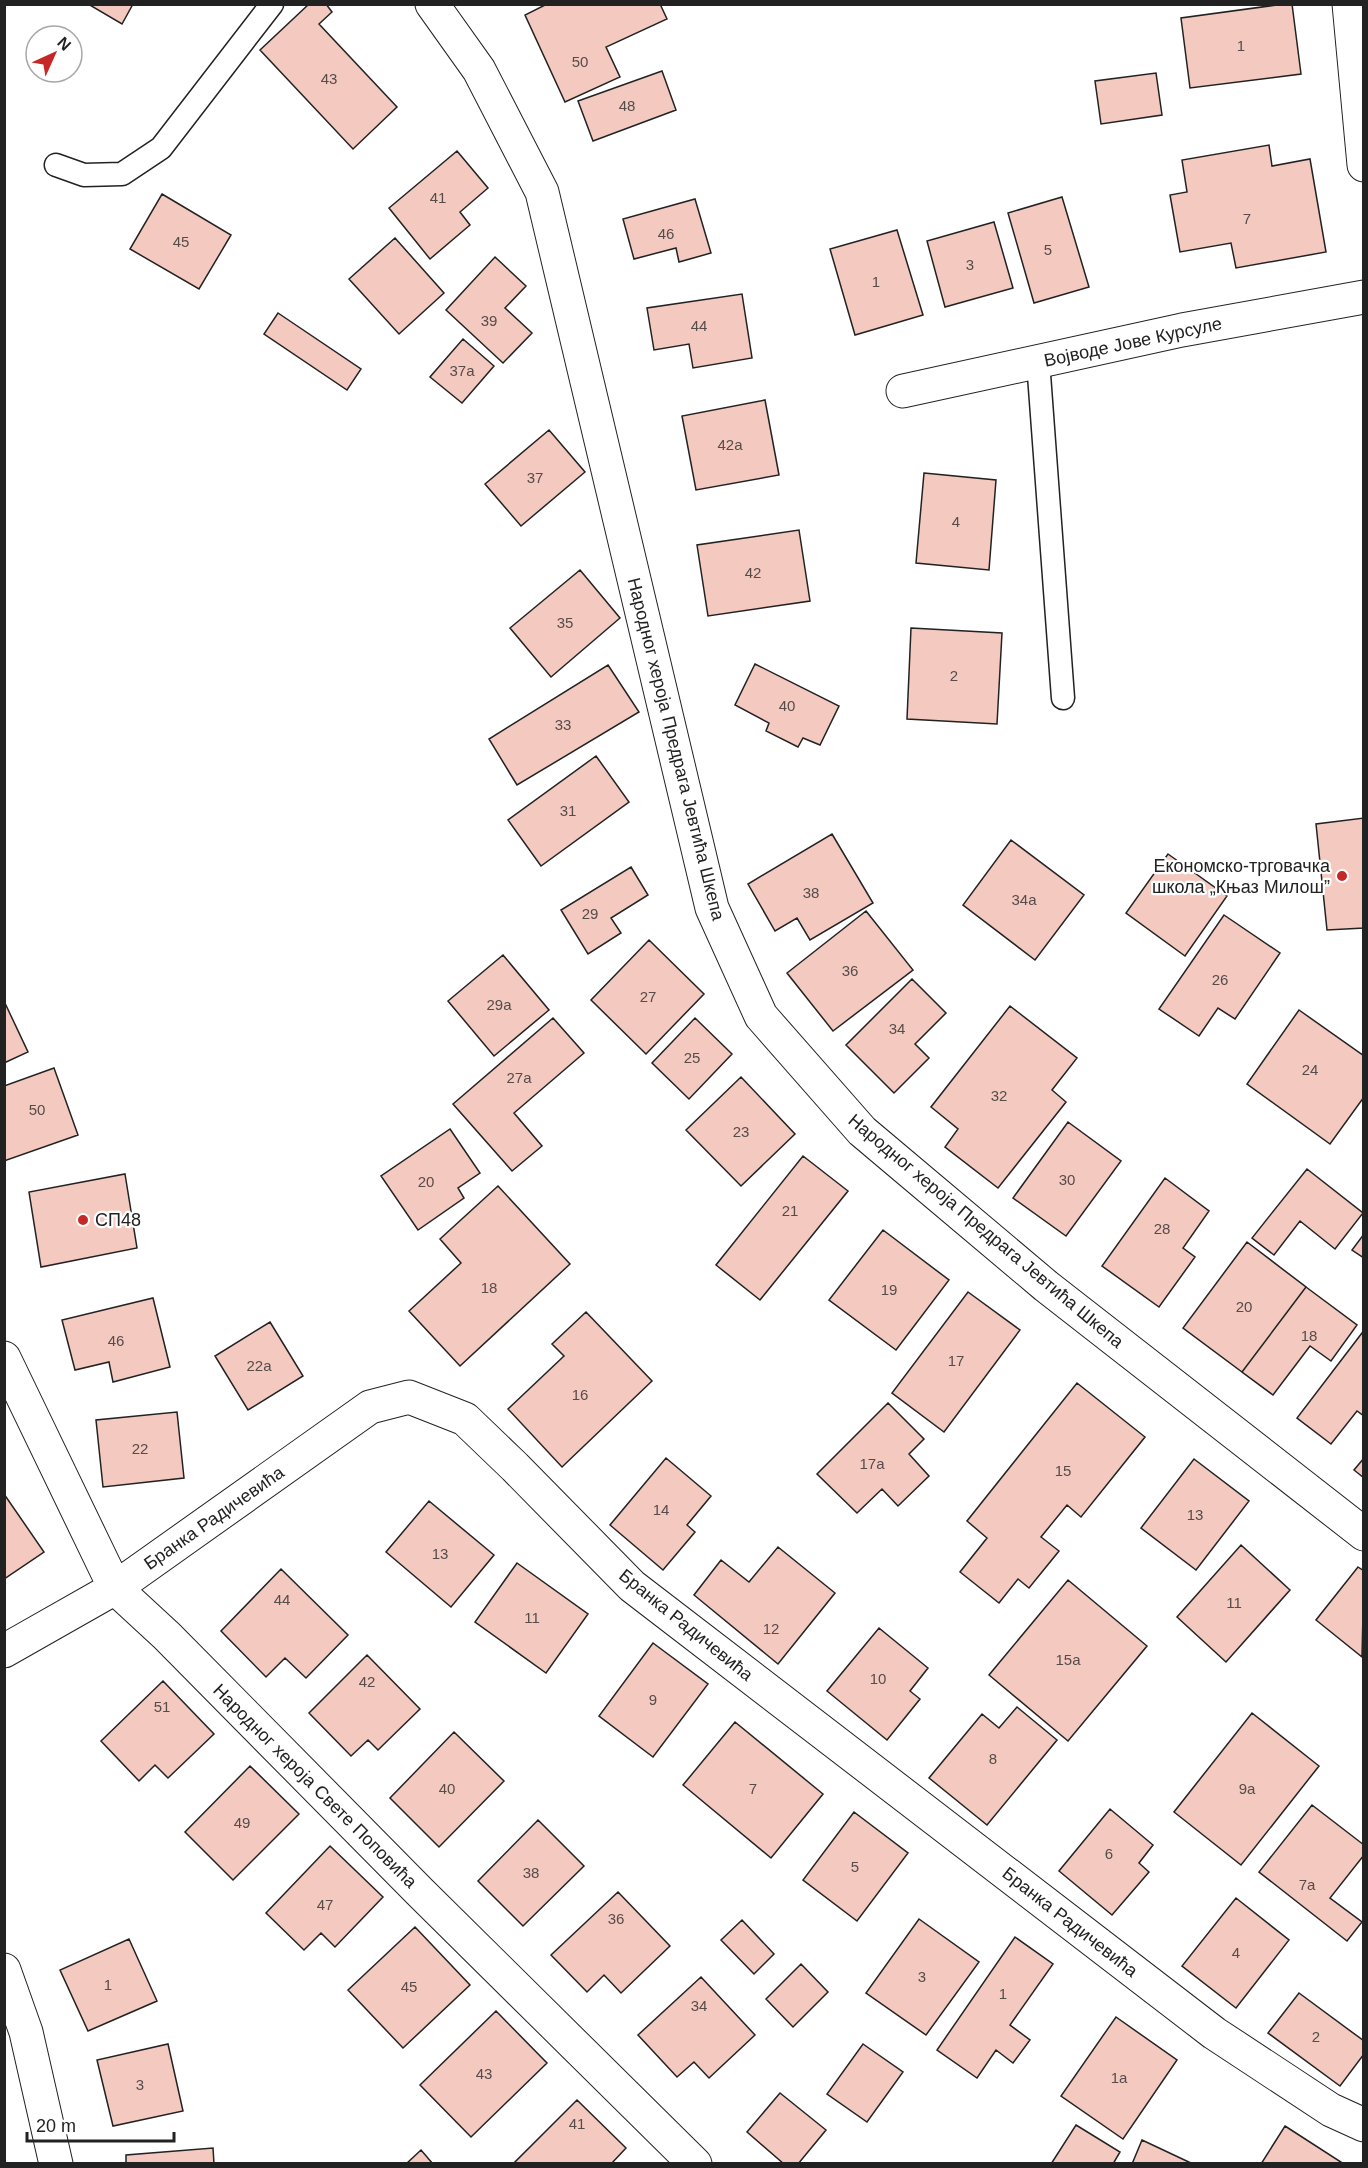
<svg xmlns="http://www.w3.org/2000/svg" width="1368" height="2168" font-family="Helvetica,sans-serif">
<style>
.building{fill:#f3c9c0;stroke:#222;stroke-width:1.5}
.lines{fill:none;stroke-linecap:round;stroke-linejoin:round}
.lane-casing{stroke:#222;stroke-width:25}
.street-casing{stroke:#222;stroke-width:35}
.lane{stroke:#fff;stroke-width:22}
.street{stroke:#fff;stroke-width:33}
.poi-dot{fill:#c62828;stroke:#fff;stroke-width:2}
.labels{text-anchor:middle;stroke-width:4.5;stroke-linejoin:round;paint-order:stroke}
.number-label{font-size:15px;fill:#564c4a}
.street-label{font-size:18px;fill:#222;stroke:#fff}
.poi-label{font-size:18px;fill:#222;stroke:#fff;text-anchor:end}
</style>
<rect width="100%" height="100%" fill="#fff"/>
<path class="building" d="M 88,4 L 133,4 L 122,24 Z
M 309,4 L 326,4 L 332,12 L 319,24 L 397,107 L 353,149 L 260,50 Z
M 547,4 L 660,4 L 667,19 L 606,47 L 620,77 L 565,102 L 525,15 Z
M 1284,4 L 1292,4 L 1301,74 L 1190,88 L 1181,18 Z
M 662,71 L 676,110 L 593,141 L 578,101 Z
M 1156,73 L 1162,115 L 1101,124 L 1095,81 Z
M 1269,145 L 1272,166 L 1310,159 L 1326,252 L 1236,268 L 1231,243 L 1180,252 L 1170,195 L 1187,192 L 1182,160 Z
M 457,151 L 488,188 L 460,212 L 470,225 L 430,259 L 389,208 Z
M 162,194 L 231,235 L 199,289 L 130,249 Z
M 1062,197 L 1089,287 L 1034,303 L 1008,213 Z
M 695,199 L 711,253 L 679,262 L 676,248 L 634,259 L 623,219 Z
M 994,222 L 1013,288 L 945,307 L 927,241 Z
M 897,230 L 923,315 L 855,335 L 830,249 Z
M 395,238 L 444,293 L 399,334 L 349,279 Z
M 495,257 L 526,286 L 505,308 L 532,333 L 503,363 L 446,310 Z
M 742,294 L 752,358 L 693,368 L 689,344 L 654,350 L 647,308 Z
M 278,313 L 361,369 L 347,390 L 264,334 Z
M 463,339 L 494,366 L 462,403 L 430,377 Z
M 765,400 L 779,475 L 696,490 L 682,416 Z
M 549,430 L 585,472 L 521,526 L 485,484 Z
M 924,473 L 996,480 L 989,570 L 916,563 Z
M 799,530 L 810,601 L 708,616 L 697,545 Z
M 580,570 L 620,618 L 551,677 L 510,628 Z
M 911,628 L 1002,633 L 997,724 L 907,719 Z
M 755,664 L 839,706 L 820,745 L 803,738 L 798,747 L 766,731 L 769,723 L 735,705 Z
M 608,665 L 639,712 L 517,785 L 489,739 Z
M 596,756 L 629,802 L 541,866 L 508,820 Z
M 1364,818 L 1364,928 L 1327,930 L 1316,824 Z
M 832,834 L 873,903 L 810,940 L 797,918 L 775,931 L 748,884 Z
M 1011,840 L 1084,895 L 1035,960 L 963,905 Z
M 1168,854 L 1227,896 L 1185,956 L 1126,913 Z
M 631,867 L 648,895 L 611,918 L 621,933 L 588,954 L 561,910 Z
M 866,911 L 913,970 L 833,1031 L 787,973 Z
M 1224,915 L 1280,953 L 1235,1019 L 1218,1008 L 1199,1036 L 1159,1009 Z
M 649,940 L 704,994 L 646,1054 L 591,1000 Z
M 503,955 L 549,1010 L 494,1056 L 448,1001 Z
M 912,979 L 946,1013 L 915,1044 L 929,1058 L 894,1093 L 846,1045 Z
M 4,1001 L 28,1052 L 4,1063 Z
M 1010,1006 L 1077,1058 L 1052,1090 L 1066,1102 L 998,1188 L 945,1147 L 958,1129 L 931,1107 Z
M 1299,1010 L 1364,1056 L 1364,1097 L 1330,1144 L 1247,1084 Z
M 553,1018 L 584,1053 L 514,1113 L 542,1146 L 512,1171 L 453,1104 Z
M 695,1018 L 732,1054 L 689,1099 L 652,1063 Z
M 54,1068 L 78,1135 L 4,1161 L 4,1086 Z
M 741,1077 L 795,1134 L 741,1186 L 686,1130 Z
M 1068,1122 L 1121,1161 L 1066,1236 L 1013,1198 Z
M 450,1129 L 480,1173 L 458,1188 L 464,1198 L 418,1230 L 381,1176 Z
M 803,1156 L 848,1191 L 760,1300 L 716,1265 Z
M 1307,1169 L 1363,1213 L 1335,1249 L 1300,1221 L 1274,1255 L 1252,1238 Z
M 125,1174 L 137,1248 L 41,1267 L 29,1192 Z
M 1165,1178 L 1209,1211 L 1183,1248 L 1195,1257 L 1159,1307 L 1102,1266 Z
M 498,1186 L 570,1264 L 460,1366 L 409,1311 L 461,1263 L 440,1239 Z
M 883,1230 L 949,1280 L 896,1350 L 829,1300 Z
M 1364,1234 L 1364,1258 L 1352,1250 Z
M 1247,1242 L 1306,1287 L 1242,1372 L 1183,1328 Z
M 1306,1287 L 1357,1325 L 1331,1361 L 1310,1346 L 1273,1395 L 1242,1372 Z
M 968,1292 L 1020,1330 L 944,1432 L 892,1393 Z
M 153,1298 L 170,1367 L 113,1382 L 109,1362 L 75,1370 L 62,1320 Z
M 586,1312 L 652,1381 L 562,1467 L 508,1409 L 564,1356 L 552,1344 Z
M 270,1322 L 303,1376 L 248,1410 L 215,1356 Z
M 1362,1333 L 1364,1335 L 1364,1416 L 1357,1411 L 1331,1444 L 1297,1418 Z
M 1077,1383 L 1145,1437 L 1081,1517 L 1067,1505 L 1041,1537 L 1059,1551 L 1029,1588 L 1018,1579 L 999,1603 L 960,1572 L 987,1538 L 967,1521 Z
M 888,1403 L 924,1439 L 909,1454 L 929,1476 L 898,1506 L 882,1489 L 857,1513 L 817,1474 Z
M 177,1412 L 184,1478 L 103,1487 L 96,1420 Z
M 666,1458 L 711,1496 L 687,1525 L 695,1532 L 663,1570 L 610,1525 Z
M 1364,1458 L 1364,1478 L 1354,1470 Z
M 1194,1459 L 1249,1501 L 1196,1570 L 1141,1528 Z
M 4,1494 L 44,1552 L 4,1579 Z
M 429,1501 L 494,1555 L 451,1607 L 386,1552 Z
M 1241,1545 L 1290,1590 L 1226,1662 L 1177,1617 Z
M 778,1547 L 835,1593 L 778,1664 L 694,1595 L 721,1560 L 749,1582 Z
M 517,1563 L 588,1614 L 546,1673 L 475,1622 Z
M 1358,1567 L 1364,1571 L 1362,1657 L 1316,1620 Z
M 281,1569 L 348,1635 L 306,1678 L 285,1658 L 266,1677 L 221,1631 Z
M 1068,1580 L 1147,1646 L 1068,1741 L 989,1675 Z
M 879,1628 L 928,1668 L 910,1691 L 920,1699 L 887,1740 L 827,1691 Z
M 653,1643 L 708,1684 L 653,1757 L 599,1716 Z
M 367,1655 L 420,1709 L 378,1750 L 368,1740 L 351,1756 L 309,1713 Z
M 163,1681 L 214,1734 L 168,1778 L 155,1765 L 139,1781 L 101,1741 Z
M 1017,1707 L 1057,1740 L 987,1825 L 929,1778 L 982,1714 L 999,1728 Z
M 1252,1713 L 1319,1766 L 1241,1865 L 1174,1812 Z
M 735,1722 L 823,1794 L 771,1858 L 683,1785 Z
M 454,1732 L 504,1781 L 439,1847 L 390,1798 Z
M 250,1766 L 299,1814 L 233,1880 L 185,1832 Z
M 1312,1805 L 1364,1845 L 1364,1855 L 1330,1898 L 1362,1922 L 1347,1941 L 1259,1872 Z
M 1110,1809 L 1153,1845 L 1139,1863 L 1149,1872 L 1112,1915 L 1059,1871 Z
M 854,1812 L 908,1853 L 857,1921 L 803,1880 Z
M 538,1820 L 584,1866 L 523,1926 L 478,1881 Z
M 330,1846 L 383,1897 L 335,1947 L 321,1933 L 304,1950 L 266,1913 Z
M 618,1892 L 670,1946 L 621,1993 L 604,1975 L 587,1992 L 551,1955 Z
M 1236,1898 L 1289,1940 L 1236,2008 L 1182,1966 Z
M 919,1919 L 979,1962 L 926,2035 L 866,1993 Z
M 742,1920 L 774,1954 L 754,1974 L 721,1940 Z
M 415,1927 L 470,1985 L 403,2048 L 348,1990 Z
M 1015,1937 L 1053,1964 L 1010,2025 L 1030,2040 L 1013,2063 L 996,2050 L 977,2078 L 937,2050 Z
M 129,1939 L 157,2001 L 88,2031 L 60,1970 Z
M 801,1964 L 828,1992 L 793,2027 L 766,1999 Z
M 701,1977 L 755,2035 L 709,2078 L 694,2062 L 677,2077 L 638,2035 Z
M 1299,1993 L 1364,2041 L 1364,2054 L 1340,2086 L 1268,2033 Z
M 496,2011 L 547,2063 L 471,2137 L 420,2085 Z
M 1116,2017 L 1177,2060 L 1123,2139 L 1061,2096 Z
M 168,2044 L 183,2111 L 113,2126 L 97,2060 Z
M 863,2044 L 903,2072 L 867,2122 L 827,2094 Z
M 780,2093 L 826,2130 L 798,2164 L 784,2164 L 747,2132 Z
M 577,2100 L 626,2148 L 611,2164 L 516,2164 L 515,2162 Z
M 1076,2125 L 1120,2152 L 1113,2164 L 1051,2164 Z
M 1285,2126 L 1344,2164 L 1261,2164 Z
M 1142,2140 L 1193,2164 L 1132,2164 Z
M 213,2148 L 214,2164 L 126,2164 L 126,2155 Z
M 421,2150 L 433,2164 L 406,2164 Z"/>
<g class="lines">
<g class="lane-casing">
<path id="lane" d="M 56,165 L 84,175 L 122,174 L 161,148 L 272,4
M 1038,361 L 1063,698"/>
</g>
<g class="street-casing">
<path id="street" d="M 432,4 L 479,70 L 542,192 L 712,908 L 761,1016 L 862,1131 L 1046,1286 L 1364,1534
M 1349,4 L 1364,165
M 903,391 L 1182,330 L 1364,297
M 4,1358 L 115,1588 L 167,1636 L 420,1892 L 695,2164
M 4,1651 L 115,1588 L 370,1407 L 409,1397 L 465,1419 L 515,1467 L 632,1586 L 1214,2033 L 1331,2110 L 1364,2125
M 4,1970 L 26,2032 L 56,2164"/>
</g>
<use href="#lane" class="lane"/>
<use href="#street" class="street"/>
</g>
<g class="poi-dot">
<circle cx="1342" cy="876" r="6"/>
<circle cx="83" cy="1220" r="6"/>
</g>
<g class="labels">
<g class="number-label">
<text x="1241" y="51">1</text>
<text x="580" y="67">50</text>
<text x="329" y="84">43</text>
<text x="627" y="111">48</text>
<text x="438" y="203">41</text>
<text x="1247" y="224">7</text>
<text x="666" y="239">46</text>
<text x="181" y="247">45</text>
<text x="1048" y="255">5</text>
<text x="970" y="270">3</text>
<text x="876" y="287">1</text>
<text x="489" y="326">39</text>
<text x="699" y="331">44</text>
<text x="462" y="376">37a</text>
<text x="730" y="450">42a</text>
<text x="535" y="483">37</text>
<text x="956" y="527">4</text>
<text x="753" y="578">42</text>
<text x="565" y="628">35</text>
<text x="954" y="681">2</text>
<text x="787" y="711">40</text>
<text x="563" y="730">33</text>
<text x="568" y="816">31</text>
<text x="811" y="898">38</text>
<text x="1024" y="905">34a</text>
<text x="590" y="919">29</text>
<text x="850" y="976">36</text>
<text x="1220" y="985">26</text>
<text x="648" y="1002">27</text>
<text x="499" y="1010">29a</text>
<text x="897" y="1034">34</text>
<text x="692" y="1063">25</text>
<text x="1310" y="1075">24</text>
<text x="519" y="1083">27a</text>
<text x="999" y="1101">32</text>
<text x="37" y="1115">50</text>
<text x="741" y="1137">23</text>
<text x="1067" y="1185">30</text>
<text x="426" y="1187">20</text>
<text x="790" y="1216">21</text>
<text x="1162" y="1234">28</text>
<text x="489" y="1293">18</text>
<text x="889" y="1295">19</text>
<text x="1244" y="1312">20</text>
<text x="1309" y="1341">18</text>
<text x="116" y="1346">46</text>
<text x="956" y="1366">17</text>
<text x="259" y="1371">22a</text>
<text x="580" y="1400">16</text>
<text x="140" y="1454">22</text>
<text x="872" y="1469">17a</text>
<text x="1063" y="1476">15</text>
<text x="661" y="1515">14</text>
<text x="1195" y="1520">13</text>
<text x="440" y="1559">13</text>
<text x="282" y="1605">44</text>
<text x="1234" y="1608">11</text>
<text x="532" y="1623">11</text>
<text x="771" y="1634">12</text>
<text x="1068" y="1665">15a</text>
<text x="878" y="1684">10</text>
<text x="367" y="1687">42</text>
<text x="653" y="1705">9</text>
<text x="162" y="1712">51</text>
<text x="993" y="1764">8</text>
<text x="447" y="1794">40</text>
<text x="753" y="1794">7</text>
<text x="1247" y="1794">9a</text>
<text x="242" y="1828">49</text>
<text x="1109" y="1859">6</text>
<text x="855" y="1872">5</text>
<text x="531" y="1878">38</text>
<text x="1307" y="1890">7a</text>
<text x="325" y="1910">47</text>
<text x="616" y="1924">36</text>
<text x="1236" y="1958">4</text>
<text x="922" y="1982">3</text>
<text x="108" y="1990">1</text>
<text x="409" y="1992">45</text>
<text x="1003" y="1999">1</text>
<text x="699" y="2011">34</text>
<text x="1316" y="2042">2</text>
<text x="484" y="2079">43</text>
<text x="1119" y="2083">1a</text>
<text x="140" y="2090">3</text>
<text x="577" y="2129">41</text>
</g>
<g class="street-label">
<text transform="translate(1133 342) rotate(-12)" y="6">Војводе Јове Курсуле</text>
<text transform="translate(676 749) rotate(76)" y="6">Народног хероја Предрага Јевтића Шкепа</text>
<text transform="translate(986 1231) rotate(40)" y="6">Народног хероја Предрага Јевтића Шкепа</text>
<text transform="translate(214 1518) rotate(-35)" y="6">Бранка Радичевића</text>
<text transform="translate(686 1625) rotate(39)" y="6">Бранка Радичевића</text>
<text transform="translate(315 1786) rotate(45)" y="6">Народног хероја Свете Поповића</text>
<text transform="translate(1070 1922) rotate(38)" y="6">Бранка Радичевића</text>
</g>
<g class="poi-label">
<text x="1330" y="872">Економско-трговачка<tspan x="1330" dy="21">школа „Књаз Милош”</tspan></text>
<text x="95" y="1226" text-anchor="start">СП48</text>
</g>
</g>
<rect width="1368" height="2168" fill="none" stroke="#222222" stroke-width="12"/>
<g transform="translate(54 54) rotate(45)"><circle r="28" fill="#ffffff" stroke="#a7a7a7" stroke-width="1.5"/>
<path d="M0-4.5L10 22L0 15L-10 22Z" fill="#c62828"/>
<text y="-9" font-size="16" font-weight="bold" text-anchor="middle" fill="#222222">N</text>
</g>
<path d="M27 2132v9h147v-9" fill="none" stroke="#222222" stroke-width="3"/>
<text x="36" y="2132" font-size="18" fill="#222222" stroke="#ffffff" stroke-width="4.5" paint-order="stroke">20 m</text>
</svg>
